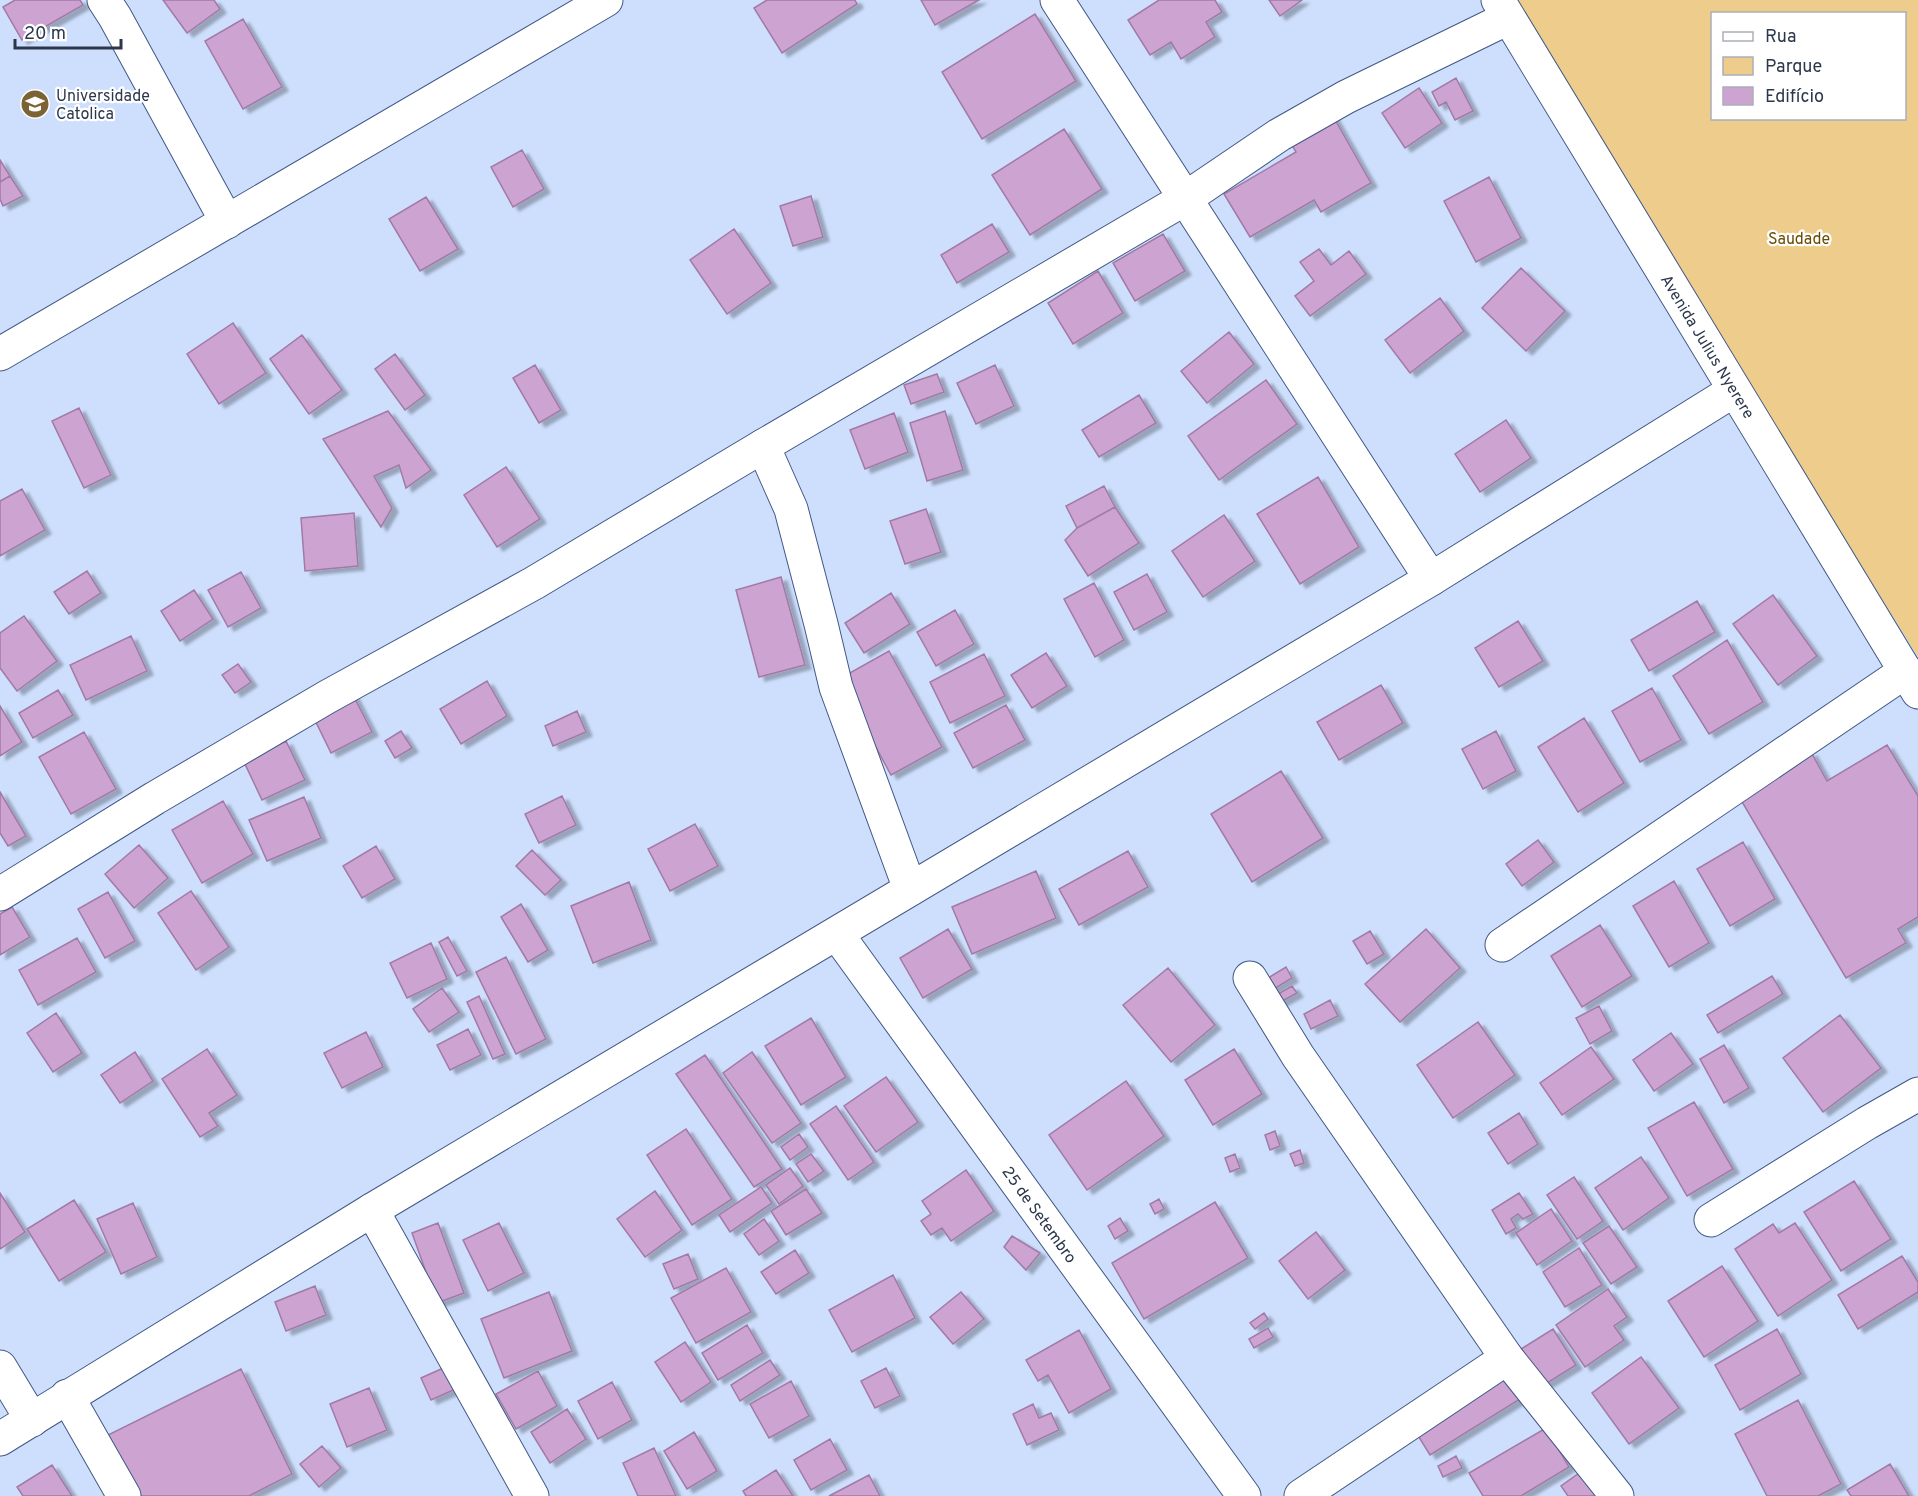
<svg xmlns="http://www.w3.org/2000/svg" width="1918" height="1496" font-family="Overpass,sans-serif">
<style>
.green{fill:#eecc8b;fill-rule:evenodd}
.building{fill:#cca3d1;stroke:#a17aa6;stroke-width:1.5;filter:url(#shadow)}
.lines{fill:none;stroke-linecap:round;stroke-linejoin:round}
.minor-casing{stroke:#415885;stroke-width:35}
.tertiary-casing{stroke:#415885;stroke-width:35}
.minor{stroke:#fff;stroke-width:33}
.tertiary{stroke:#fff;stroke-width:33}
.labels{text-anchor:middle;stroke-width:4.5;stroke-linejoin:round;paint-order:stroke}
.poi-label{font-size:16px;fill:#2c374b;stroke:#fff;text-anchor:start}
.park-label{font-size:16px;fill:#6a4c00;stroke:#fff}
.street-label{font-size:16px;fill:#2c374b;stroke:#fff}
</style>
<defs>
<filter id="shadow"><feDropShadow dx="6" dy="4" stdDeviation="1.5" flood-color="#0004"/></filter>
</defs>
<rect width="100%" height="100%" fill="#cedffe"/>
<path class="green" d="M 1511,0 L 1918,0 L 1918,657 ZM 1712,14 L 1904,14 L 1904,118 L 1712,118 Z"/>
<path class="building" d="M 15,0 L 80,0 L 83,5 L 22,40 L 3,7 Z
M 163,0 L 214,0 L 220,9 L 187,33 Z
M 767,0 L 855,0 L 857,4 L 782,53 L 754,8 Z
M 921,0 L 979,0 L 935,25 Z
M 1159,0 L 1215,0 L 1222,12 L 1206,22 L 1215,37 L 1181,59 L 1171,42 L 1150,55 L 1128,20 Z
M 1269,0 L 1302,0 L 1280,16 Z
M 1035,14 L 1076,81 L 982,139 L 942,72 Z
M 243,19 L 282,87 L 243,109 L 205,41 Z
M 1456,78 L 1473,111 L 1455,120 L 1446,102 L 1439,106 L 1432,92 Z
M 1419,88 L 1442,123 L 1405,148 L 1382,113 Z
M 1329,109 L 1371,183 L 1321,212 L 1314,200 L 1250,237 L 1224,194 L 1296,152 L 1286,135 Z
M 1064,129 L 1102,189 L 1030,235 L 992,175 Z
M 522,150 L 544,189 L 513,207 L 491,167 Z
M 0,160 L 10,176 L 0,182 Z
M 10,176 L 23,196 L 3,206 L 0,199 L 0,182 Z
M 1489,177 L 1521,238 L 1476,262 L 1444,201 Z
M 811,196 L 823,237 L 793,246 L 780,206 Z
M 426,197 L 458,249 L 420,271 L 389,219 Z
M 992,224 L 1009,252 L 957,283 L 941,255 Z
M 734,229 L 771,283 L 727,314 L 690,260 Z
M 1163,234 L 1185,271 L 1135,301 L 1113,263 Z
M 1319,249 L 1331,265 L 1349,251 L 1366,274 L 1310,316 L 1295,296 L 1314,281 L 1300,262 Z
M 1521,268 L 1565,311 L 1526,351 L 1482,308 Z
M 1098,271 L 1123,313 L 1073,344 L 1048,303 Z
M 1440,298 L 1464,331 L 1410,373 L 1385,340 Z
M 233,323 L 266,373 L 219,404 L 187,354 Z
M 1229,332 L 1254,364 L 1207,403 L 1181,371 Z
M 302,335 L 342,390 L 309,414 L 270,359 Z
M 395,354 L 425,395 L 405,410 L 375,369 Z
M 535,365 L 561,410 L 539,423 L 513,378 Z
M 995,365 L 1014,406 L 976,424 L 957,383 Z
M 937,374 L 944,392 L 911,404 L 904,385 Z
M 1266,380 L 1297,424 L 1219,480 L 1188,436 Z
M 1139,395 L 1156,423 L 1099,457 L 1082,430 Z
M 79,408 L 111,475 L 84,488 L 52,421 Z
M 388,411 L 431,470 L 406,488 L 399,465 L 374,476 L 392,508 L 381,527 L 323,439 Z
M 945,411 L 963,470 L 927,481 L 910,423 Z
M 894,413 L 908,452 L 865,469 L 850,430 Z
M 1506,420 L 1531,458 L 1480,492 L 1455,454 Z
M 506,467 L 540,519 L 497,547 L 464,495 Z
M 1318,477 L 1359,547 L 1300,584 L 1257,514 Z
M 1104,486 L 1115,507 L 1077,528 L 1066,506 Z
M 22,489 L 45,530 L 0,556 L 0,501 Z
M 1115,507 L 1139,543 L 1088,576 L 1065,540 L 1077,528 Z
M 926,509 L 941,552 L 905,564 L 890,521 Z
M 354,513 L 358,566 L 305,571 L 301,518 Z
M 1224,515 L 1255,561 L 1203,597 L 1172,551 Z
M 87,571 L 101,593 L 69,614 L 54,592 Z
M 241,572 L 261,608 L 228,627 L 208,590 Z
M 1147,574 L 1167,612 L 1134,630 L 1114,592 Z
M 781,577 L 805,665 L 759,677 L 736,590 Z
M 1094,583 L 1124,640 L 1095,657 L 1064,599 Z
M 194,590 L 213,619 L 180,641 L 161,611 Z
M 891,593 L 910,624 L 864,653 L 845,623 Z
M 1773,595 L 1817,656 L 1778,685 L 1733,624 Z
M 1697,601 L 1715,632 L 1649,671 L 1631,640 Z
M 955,610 L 974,644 L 936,666 L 917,632 Z
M 24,616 L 57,661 L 17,691 L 0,668 L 0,633 Z
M 1518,621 L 1543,661 L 1499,687 L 1475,648 Z
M 131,636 L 147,671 L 86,700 L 70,665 Z
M 1727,640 L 1763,702 L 1709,734 L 1673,676 Z
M 889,651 L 942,747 L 891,775 L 839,679 Z
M 1046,653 L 1067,686 L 1032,708 L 1011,675 Z
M 984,654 L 1005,696 L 950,723 L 930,682 Z
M 238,664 L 251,682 L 235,693 L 222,675 Z
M 487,681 L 507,716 L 461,744 L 440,709 Z
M 1381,685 L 1403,723 L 1339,760 L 1317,722 Z
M 1652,688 L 1681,740 L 1640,762 L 1612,711 Z
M 58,690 L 73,715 L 33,738 L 19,713 Z
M 351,691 L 372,732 L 331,753 L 311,712 Z
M 1006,705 L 1025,740 L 973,768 L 954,733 Z
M 0,706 L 22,742 L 0,756 Z
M 577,711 L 586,732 L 553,746 L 545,726 Z
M 1584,718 L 1624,783 L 1578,812 L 1538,747 Z
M 401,731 L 412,748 L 395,758 L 385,741 Z
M 1496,731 L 1516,771 L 1483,789 L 1462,749 Z
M 84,732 L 116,789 L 71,814 L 39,757 Z
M 286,741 L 305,780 L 262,800 L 244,762 Z
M 1887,745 L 1918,796 L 1918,917 L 1898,929 L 1906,943 L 1846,978 L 1738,795 L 1811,752 L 1827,781 Z
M 1281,771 L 1323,838 L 1252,882 L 1211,814 Z
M 0,792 L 26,836 L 8,846 L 0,833 Z
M 562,796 L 576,825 L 539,843 L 525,814 Z
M 304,797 L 321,838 L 267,861 L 249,820 Z
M 223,801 L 253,854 L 202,883 L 172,830 Z
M 695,824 L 718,866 L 670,891 L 648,849 Z
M 1538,840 L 1554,862 L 1522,886 L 1506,864 Z
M 1743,842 L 1775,899 L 1730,926 L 1697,869 Z
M 139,845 L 168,878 L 134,908 L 105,874 Z
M 376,846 L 395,879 L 362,898 L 343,866 Z
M 532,850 L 561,880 L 545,895 L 516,866 Z
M 1128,851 L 1148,887 L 1079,925 L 1059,889 Z
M 1036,871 L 1056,918 L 972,954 L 952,907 Z
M 1674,881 L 1709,943 L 1669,967 L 1633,906 Z
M 629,882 L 651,940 L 593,963 L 571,906 Z
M 191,891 L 229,947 L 196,970 L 158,913 Z
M 108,892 L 135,941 L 105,958 L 78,909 Z
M 521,904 L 548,950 L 528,962 L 501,917 Z
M 12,907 L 30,937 L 0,955 L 0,914 Z
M 1600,925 L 1632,976 L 1582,1007 L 1551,956 Z
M 948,929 L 972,969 L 923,998 L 900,958 Z
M 1426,929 L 1460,968 L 1400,1022 L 1365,984 Z
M 1370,931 L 1384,954 L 1367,964 L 1353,941 Z
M 448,937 L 467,971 L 457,976 L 439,942 Z
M 77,938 L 96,972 L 38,1005 L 19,970 Z
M 431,943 L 447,979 L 407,998 L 390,963 Z
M 506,957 L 546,1039 L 516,1054 L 476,972 Z
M 1286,967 L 1292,978 L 1269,992 L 1263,981 Z
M 1168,968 L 1215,1025 L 1171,1062 L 1123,1005 Z
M 1772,976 L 1783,994 L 1718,1033 L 1707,1015 Z
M 1292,986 L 1297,993 L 1277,1004 L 1273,997 Z
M 442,988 L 459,1012 L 429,1032 L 413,1009 Z
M 479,996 L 505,1054 L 493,1059 L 467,1002 Z
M 1330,1000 L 1338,1016 L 1311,1029 L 1304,1014 Z
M 1599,1006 L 1612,1031 L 1590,1044 L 1576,1018 Z
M 56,1013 L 82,1053 L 53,1072 L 27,1033 Z
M 1840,1015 L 1881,1068 L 1823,1112 L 1783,1058 Z
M 811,1018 L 846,1077 L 801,1105 L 765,1046 Z
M 1478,1022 L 1515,1075 L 1453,1118 L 1417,1065 Z
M 468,1029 L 481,1055 L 450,1070 L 437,1045 Z
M 366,1032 L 383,1067 L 342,1088 L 324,1053 Z
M 1671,1033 L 1693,1064 L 1654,1091 L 1633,1060 Z
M 1724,1045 L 1749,1088 L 1724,1103 L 1700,1059 Z
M 1591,1047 L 1614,1079 L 1562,1115 L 1540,1083 Z
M 207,1049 L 237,1095 L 209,1113 L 218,1126 L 200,1137 L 162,1079 Z
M 1234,1049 L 1262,1094 L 1213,1125 L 1185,1080 Z
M 135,1052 L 153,1081 L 120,1103 L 101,1075 Z
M 752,1052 L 801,1123 L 772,1143 L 723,1073 Z
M 705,1055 L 782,1169 L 754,1187 L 676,1074 Z
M 886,1077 L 918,1122 L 876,1152 L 844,1106 Z
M 1126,1081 L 1164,1136 L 1087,1190 L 1049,1135 Z
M 1694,1102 L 1733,1169 L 1687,1196 L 1648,1128 Z
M 836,1106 L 874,1162 L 848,1180 L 810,1124 Z
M 1519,1113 L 1538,1144 L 1508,1164 L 1488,1133 Z
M 686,1129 L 732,1199 L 692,1225 L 647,1155 Z
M 1275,1131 L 1280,1146 L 1270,1150 L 1265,1135 Z
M 799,1134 L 808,1147 L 790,1160 L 781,1147 Z
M 1300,1150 L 1304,1163 L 1295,1166 L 1290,1154 Z
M 811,1154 L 824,1171 L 808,1182 L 796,1164 Z
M 1235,1154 L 1240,1168 L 1230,1172 L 1225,1158 Z
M 1641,1157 L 1669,1198 L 1623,1230 L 1595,1188 Z
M 790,1168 L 803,1186 L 779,1204 L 766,1185 Z
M 966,1170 L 994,1211 L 951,1241 L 942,1228 L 931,1235 L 921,1221 L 931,1214 L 922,1201 Z
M 1574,1177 L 1603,1221 L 1577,1239 L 1547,1195 Z
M 1854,1181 L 1891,1239 L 1841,1271 L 1804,1212 Z
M 761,1187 L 772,1203 L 730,1232 L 719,1215 Z
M 806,1189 L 822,1213 L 786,1235 L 771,1211 Z
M 655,1191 L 682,1230 L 645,1257 L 617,1219 Z
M 0,1193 L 25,1232 L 0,1249 Z
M 1519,1193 L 1533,1214 L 1523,1219 L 1518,1214 L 1511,1219 L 1516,1228 L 1506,1234 L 1492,1210 Z
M 1159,1199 L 1164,1209 L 1155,1214 L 1150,1204 Z
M 74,1200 L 106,1252 L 59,1281 L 27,1229 Z
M 1215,1202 L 1248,1258 L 1144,1319 L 1112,1263 Z
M 133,1203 L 157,1257 L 121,1274 L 97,1219 Z
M 1551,1209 L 1572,1241 L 1537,1265 L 1516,1233 Z
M 1120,1218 L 1128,1231 L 1115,1239 L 1108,1226 Z
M 764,1219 L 779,1241 L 759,1255 L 744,1234 Z
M 438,1223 L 464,1293 L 437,1303 L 412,1233 Z
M 499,1223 L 524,1273 L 488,1291 L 463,1240 Z
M 1795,1223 L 1832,1280 L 1778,1316 L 1735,1249 L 1773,1224 L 1779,1233 Z
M 1609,1226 L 1637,1267 L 1611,1284 L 1583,1243 Z
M 1316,1232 L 1345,1270 L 1308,1299 L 1279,1261 Z
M 1012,1236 L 1040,1253 L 1026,1270 L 1004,1247 Z
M 1579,1248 L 1602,1285 L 1565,1307 L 1543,1272 Z
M 795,1250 L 809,1273 L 776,1294 L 761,1272 Z
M 688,1254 L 698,1279 L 674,1289 L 663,1264 Z
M 1902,1256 L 1918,1282 L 1918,1292 L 1858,1329 L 1838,1295 Z
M 1722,1266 L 1758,1321 L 1704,1357 L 1668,1301 Z
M 726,1268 L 751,1312 L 696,1343 L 671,1298 Z
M 893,1275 L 915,1318 L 852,1352 L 829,1310 Z
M 315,1286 L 326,1315 L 286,1331 L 275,1302 Z
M 1608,1289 L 1627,1317 L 1614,1326 L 1624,1340 L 1585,1367 L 1556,1325 Z
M 549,1292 L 572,1351 L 504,1378 L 481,1319 Z
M 961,1292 L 984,1319 L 953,1344 L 930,1317 Z
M 1264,1313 L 1268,1319 L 1255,1329 L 1250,1323 Z
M 747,1325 L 763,1353 L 718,1380 L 702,1353 Z
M 1268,1328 L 1273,1337 L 1254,1348 L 1249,1339 Z
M 1553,1329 L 1576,1365 L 1544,1385 L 1521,1349 Z
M 1777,1329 L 1801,1374 L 1740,1410 L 1715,1365 Z
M 1079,1330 L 1111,1389 L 1069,1413 L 1048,1375 L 1038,1381 L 1026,1360 Z
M 685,1342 L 711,1382 L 681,1402 L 655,1362 Z
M 1641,1357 L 1679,1408 L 1629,1444 L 1592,1393 Z
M 770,1360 L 780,1375 L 740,1401 L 731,1385 Z
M 450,1365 L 460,1387 L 431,1400 L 421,1378 Z
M 886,1368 L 900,1396 L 875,1408 L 861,1381 Z
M 241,1369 L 292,1474 L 249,1496 L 138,1496 L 108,1435 Z
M 1503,1370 L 1520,1399 L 1430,1455 L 1412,1426 Z
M 538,1371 L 557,1406 L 516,1429 L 496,1394 Z
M 791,1381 L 809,1416 L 769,1438 L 750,1404 Z
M 612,1382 L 632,1420 L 598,1439 L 578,1401 Z
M 369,1388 L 387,1430 L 347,1447 L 330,1404 Z
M 1798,1400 L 1841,1484 L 1818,1496 L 1767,1496 L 1735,1434 Z
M 1033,1404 L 1039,1418 L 1051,1413 L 1059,1430 L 1027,1445 L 1013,1414 Z
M 567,1409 L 586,1439 L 550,1463 L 531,1432 Z
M 1546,1428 L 1569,1467 L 1521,1496 L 1483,1496 L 1469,1473 Z
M 694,1432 L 717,1471 L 687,1489 L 664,1451 Z
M 830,1439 L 847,1470 L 811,1490 L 794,1460 Z
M 322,1446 L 341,1468 L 319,1487 L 300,1464 Z
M 654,1448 L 676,1496 L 638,1496 L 623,1463 Z
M 1456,1456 L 1462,1468 L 1443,1477 L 1438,1466 Z
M 1890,1464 L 1909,1496 L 1851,1496 L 1847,1490 Z
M 52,1465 L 72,1496 L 23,1496 L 17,1487 Z
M 1586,1468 L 1605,1496 L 1568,1496 L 1561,1486 Z
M 776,1470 L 793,1496 L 746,1496 L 743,1491 Z
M 869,1475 L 880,1496 L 829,1496 Z"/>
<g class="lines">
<g class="minor-casing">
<g id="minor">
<path d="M 104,0 L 115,17 L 227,222"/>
<path d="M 1057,0 L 1431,579"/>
<path d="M 0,354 L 606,0"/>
<path d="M 763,446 L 791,509 L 821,624 L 836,687 L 910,889"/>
<path d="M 0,894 L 155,798 L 327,697 L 534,583 L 763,446 L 1186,198 L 1279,135 L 1346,97 L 1508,18"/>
<path id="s1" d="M 837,934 L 1244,1496"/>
<path d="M 1502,945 L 1906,671"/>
<path d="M 1250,978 L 1298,1056 L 1507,1358 L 1617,1496"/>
<path d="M 372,1210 L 532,1496"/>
<path d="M 1711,1220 L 1867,1123 L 1918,1094"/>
<path d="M 0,1367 L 32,1420"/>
<path d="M 67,1396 L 124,1496"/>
<path d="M 0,1439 L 372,1210 L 1431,579 L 1733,391"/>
<path d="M 1301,1496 L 1507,1358"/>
</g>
</g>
<g class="tertiary-casing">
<g id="tertiary">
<path id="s2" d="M 1498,0 L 1918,692"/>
</g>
</g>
<use href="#minor" class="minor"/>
<use href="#tertiary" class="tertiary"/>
</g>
<defs>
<g id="school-disc" transform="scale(1.5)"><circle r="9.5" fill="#7c6334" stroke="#fff"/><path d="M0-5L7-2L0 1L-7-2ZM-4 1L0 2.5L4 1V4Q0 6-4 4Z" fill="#fff"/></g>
</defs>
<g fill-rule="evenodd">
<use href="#school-disc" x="35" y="104"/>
</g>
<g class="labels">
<g class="poi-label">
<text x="56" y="101">Universidade<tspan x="56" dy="18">Catolica</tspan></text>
</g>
<g class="park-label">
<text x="1799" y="244">Saudade</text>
</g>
<g class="street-label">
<text dy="6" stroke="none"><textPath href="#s2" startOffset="405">Avenida Julius Nyerere</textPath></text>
<text dy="6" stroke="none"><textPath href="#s1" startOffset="346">25 de Setembro</textPath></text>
</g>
</g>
<rect x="1711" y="12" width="195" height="108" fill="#ffffff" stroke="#abafb7" stroke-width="1.5"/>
<rect x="1723" y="32" width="30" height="9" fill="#ffffff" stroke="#abafb7" stroke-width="1.5"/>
<text x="1765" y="42" font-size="18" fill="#2c374b">Rua</text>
<rect x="1723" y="57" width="30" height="18" fill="#eecc8b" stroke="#abafb7" stroke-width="1.5"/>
<text x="1765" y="72" font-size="18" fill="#2c374b">Parque</text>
<rect x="1723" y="87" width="30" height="18" fill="#cca3d1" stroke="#abafb7" stroke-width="1.5"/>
<text x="1765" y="102" font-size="18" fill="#2c374b">Edifício</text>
<path d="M15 39v9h106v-9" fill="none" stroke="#2c374b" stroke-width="3"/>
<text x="24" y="39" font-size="18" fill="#2c374b" stroke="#ffffff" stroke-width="4.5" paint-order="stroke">20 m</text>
</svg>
